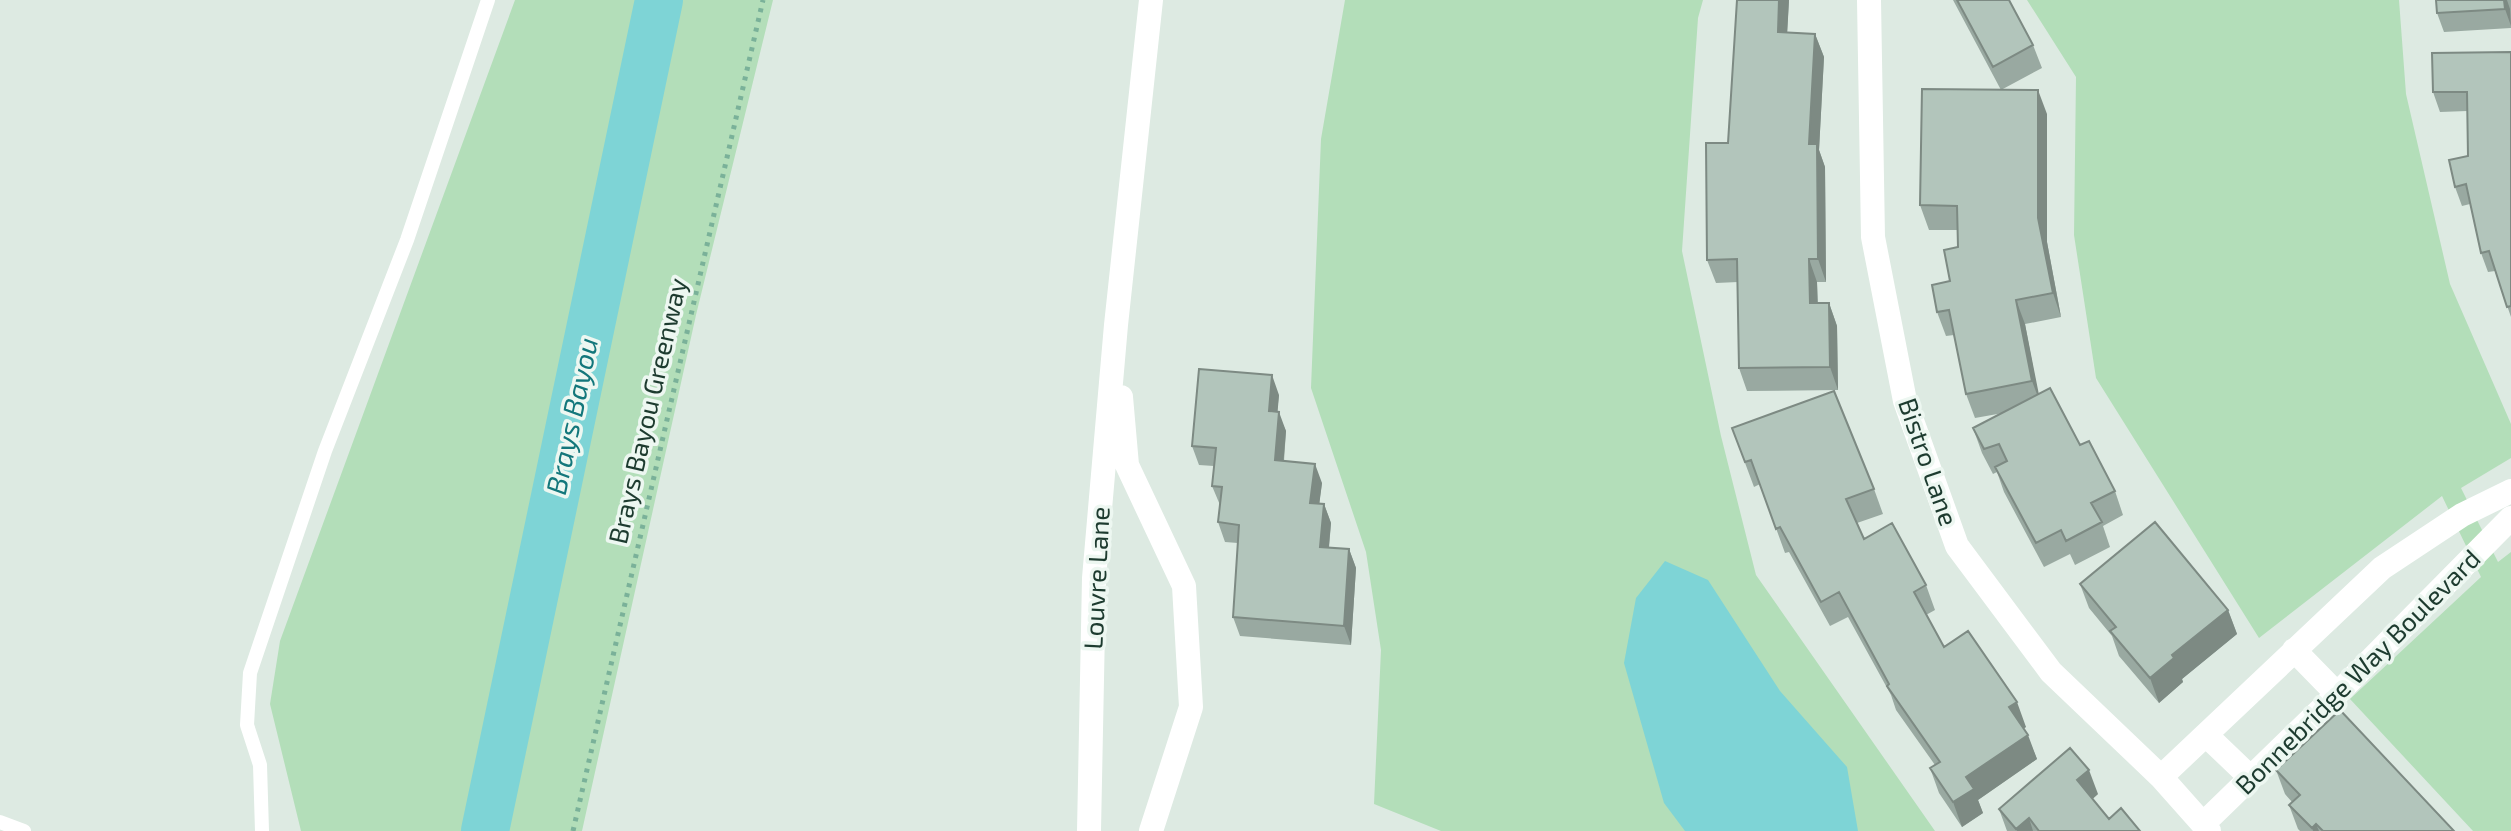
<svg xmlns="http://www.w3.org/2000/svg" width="2511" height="831" font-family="'Exo 2',sans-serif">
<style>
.green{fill:#b3deb9}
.water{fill:#7ed4d6}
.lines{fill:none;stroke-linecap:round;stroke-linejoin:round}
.river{stroke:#7ed4d6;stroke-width:48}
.path{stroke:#7ab199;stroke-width:5;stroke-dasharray:4 6;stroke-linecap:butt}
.lane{stroke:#fff;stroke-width:14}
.street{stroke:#fff;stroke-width:24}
.wall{fill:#99a9a1}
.shaded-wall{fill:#7d8a83}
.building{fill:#b2c5bb;stroke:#7d8a83;stroke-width:2}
.labels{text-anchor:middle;stroke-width:7;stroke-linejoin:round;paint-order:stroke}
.street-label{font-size:26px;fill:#1d3b2f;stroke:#edf7f1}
.water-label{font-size:28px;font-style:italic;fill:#13777b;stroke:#edf7f1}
</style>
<rect width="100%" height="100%" fill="#ddeae2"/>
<path class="green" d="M 515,0 L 773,0 L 696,315 L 582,831 L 301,831 L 270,704 L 280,641 Z
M 1345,0 L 1703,0 L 1698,18 L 1682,251 L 1721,436 L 1756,575 L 1935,831 L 1441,831 L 1374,804 L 1381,650 L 1366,552 L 1311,388 L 1321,139 Z
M 2027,0 L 2399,0 L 2406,94 L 2450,284 L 2511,424 L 2511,458 L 2461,488 L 2498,562 L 2511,552 L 2511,831 L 2473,831 L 2350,699 L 2481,577 L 2442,496 L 2259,638 L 2096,378 L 2074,235 L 2076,77 Z"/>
<path class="water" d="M 1665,561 L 1708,580 L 1780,691 L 1847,767 L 1858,831 L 1685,831 L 1664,803 L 1624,663 L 1636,598 Z"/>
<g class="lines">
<path class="river" d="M 485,831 L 659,0"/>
<path class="path" d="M 573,831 L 763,0"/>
<path class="lane" d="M 0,822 L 24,831
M 262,831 L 260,765 L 247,725 L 250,673 L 325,451 L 407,240 L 488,0"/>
<path class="street" d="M 1869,0 L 1873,237 L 1905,401 L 1957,546 L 2051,672 L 2161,777 L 2209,831
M 1121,397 L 1127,465 L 1184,586 L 1191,707 L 1151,831
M 2294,650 L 2337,694
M 2206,735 L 2251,778
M 2161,777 L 2382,568 L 2462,515 L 2511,491
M 2203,824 L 2337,694 L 2511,518
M 1089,831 L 1094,578 L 1116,325 L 1151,0"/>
</g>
<path class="wall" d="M 1789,0 L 1787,32 L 1815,34 L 1824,57 L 1819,150 L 1825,167 L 1826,282 L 1817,282 L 1818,303 L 1829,303 L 1837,326 L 1838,390 L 1747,391 L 1739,368 L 1738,282 L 1716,283 L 1707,260 L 1728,143 Z
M 1953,0 L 2009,0 L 2033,45 L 2042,68 L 2001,90 Z
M 2436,0 L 2511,0 L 2511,28 L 2444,32 L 2437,13 Z
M 2511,52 L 2511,317 L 2495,271 L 2488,272 L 2481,253 L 2470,204 L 2462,206 L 2455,187 L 2468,156 L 2467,111 L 2440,112 L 2433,92 Z
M 2047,114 L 2047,242 L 2061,317 L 2025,324 L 2038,394 L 2115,491 L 2123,515 L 2103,526 L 2110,547 L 2075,565 L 2070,554 L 2044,567 L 2004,492 L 1997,472 L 1993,474 L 1982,453 L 1973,428 L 2003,413 L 1975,418 L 1966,394 L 1954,335 L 1946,336 L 1937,312 L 1950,281 L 1958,247 L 1958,230 L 1929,230 L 1920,205 Z
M 1279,395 L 1277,412 L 1286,431 L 1284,461 L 1322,483 L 1319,504 L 1324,504 L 1331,523 L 1329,548 L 1349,549 L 1356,568 L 1351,645 L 1240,636 L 1233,617 L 1238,543 L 1225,542 L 1218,522 L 1220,505 L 1212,486 L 1214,466 L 1199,465 L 1192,446 Z
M 1732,428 L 1874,489 L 1883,514 L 1857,523 L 1864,539 L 1926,585 L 1935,610 L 1926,615 L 1944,647 L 2026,727 L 2024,728 L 2037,759 L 1978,800 L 1983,813 L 1962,827 L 1939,793 L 1930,768 L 1935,765 L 1896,710 L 1891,695 L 1848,617 L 1830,626 L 1789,552 L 1785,553 L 1760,484 L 1754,487 Z
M 2080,584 L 2228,610 L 2237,634 L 2182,679 L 2183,682 L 2159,703 L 2119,656 L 2112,636 L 2089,608 Z
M 2276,770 L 2454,831 L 2300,831 L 2298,829 L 2289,805 L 2292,802 L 2285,794 Z
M 2098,794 L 2092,799 L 2109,819 L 2140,831 L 2007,831 L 1999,809 Z"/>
<path class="shaded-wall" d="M 1779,0 L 1789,0 L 1786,55 L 1778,32 Z
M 2504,0 L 2507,0 L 2510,9 L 2511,26 L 2505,9 Z
M 1815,34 L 1824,57 L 1819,150 L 1825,167 L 1826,282 L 1818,259 L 1809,144 Z
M 2038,90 L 2047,114 L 2047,242 L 2061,317 L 2053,293 L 2038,218 Z
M 1809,259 L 1817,282 L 1818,326 L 1810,303 Z
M 2016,300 L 2025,324 L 2041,405 L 2032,381 Z
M 1829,303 L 1837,326 L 1838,390 L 1830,367 Z
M 1272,375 L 1279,395 L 1276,430 L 1269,411 Z
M 1279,412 L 1286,431 L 1282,479 L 1275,460 Z
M 1315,464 L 1322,483 L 1317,522 L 1310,503 Z
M 1324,504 L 1331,523 L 1327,566 L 1320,547 Z
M 1349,549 L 1356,568 L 1351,645 L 1344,626 Z
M 2228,610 L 2237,634 L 2182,679 L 2183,682 L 2159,703 L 2150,678 L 2172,655 Z
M 2017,702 L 2026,727 L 2018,732 L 2009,707 Z
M 2028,735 L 2037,759 L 1978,800 L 1983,813 L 1962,827 L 1953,802 L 1966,777 Z
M 2089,770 L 2098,794 L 2086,805 L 2077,780 Z
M 2029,818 L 2033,831 L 2017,831 L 2016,829 Z
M 2316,824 L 2319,831 L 2313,831 L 2312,828 Z"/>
<path class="building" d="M 1737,0 L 1779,0 L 1778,32 L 1815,34 L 1809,144 L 1817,144 L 1818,259 L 1809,259 L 1810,303 L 1829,303 L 1830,367 L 1739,368 L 1737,259 L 1707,260 L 1706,143 L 1728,143 Z
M 1957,0 L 2009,0 L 2033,45 L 1993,67 Z
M 2436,0 L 2504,0 L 2505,9 L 2437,13 Z
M 2511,52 L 2511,306 L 2507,307 L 2489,251 L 2481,253 L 2466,184 L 2455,187 L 2449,160 L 2468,156 L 2467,92 L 2433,92 L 2432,53 Z
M 1922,89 L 2038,90 L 2038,218 L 2053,293 L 2016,300 L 2032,381 L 1966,394 L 1949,310 L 1937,312 L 1932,285 L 1950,281 L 1944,250 L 1958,247 L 1957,206 L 1920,205 Z
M 1199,369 L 1272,375 L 1269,411 L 1279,412 L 1275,460 L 1315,464 L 1310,503 L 1324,504 L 1320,547 L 1349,549 L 1344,626 L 1233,617 L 1239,525 L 1218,522 L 1222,487 L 1212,486 L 1216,448 L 1192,446 Z
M 2050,388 L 2080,445 L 2089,441 L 2115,491 L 2091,503 L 2102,522 L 2066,541 L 2061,530 L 2036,543 L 1995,467 L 2007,461 L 1999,444 L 1984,449 L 1973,428 Z
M 1834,391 L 1874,489 L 1846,499 L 1864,539 L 1892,523 L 1926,585 L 1914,592 L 1944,647 L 1968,631 L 2017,702 L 2009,707 L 2028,735 L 1966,777 L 1974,789 L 1953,802 L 1930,768 L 1940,762 L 1887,686 L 1889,684 L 1839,592 L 1821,602 L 1780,527 L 1776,529 L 1751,460 L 1745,462 L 1732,428 Z
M 2155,522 L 2228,610 L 2172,655 L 2174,658 L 2150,678 L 2110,631 L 2116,627 L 2080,584 Z
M 2340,710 L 2454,831 L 2323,831 L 2316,824 L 2312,828 L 2289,805 L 2300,795 L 2276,770 Z
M 2070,748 L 2089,770 L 2077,780 L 2109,819 L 2121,808 L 2140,831 L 2039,831 L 2029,818 L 2016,829 L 1999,809 Z"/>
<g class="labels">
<g class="street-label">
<text transform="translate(648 411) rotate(-77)" y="9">Brays Bayou Greenway</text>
<text transform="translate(1928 462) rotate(71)" y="9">Bistro Lane</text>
<text transform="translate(1097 578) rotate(-87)" y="9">Louvre Lane</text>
<text transform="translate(2358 672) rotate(-45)" y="9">Bonnebridge Way Boulevard</text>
</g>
<g class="water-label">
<text transform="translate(572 416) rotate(-78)" y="10">Brays Bayou</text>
</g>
</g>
</svg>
